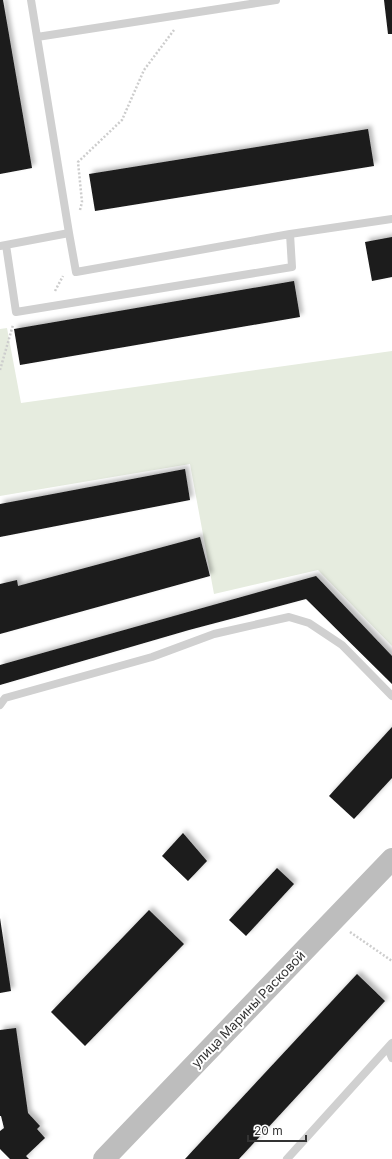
<svg xmlns="http://www.w3.org/2000/svg" width="392" height="1159" font-family="Inter,sans-serif">
<style>
.green{fill:#e6ecdf}
.building{fill:#1a1a1a;filter:url(#shadow)}
.lines{fill:none;stroke-linecap:round;stroke-linejoin:round}
.path{stroke:#cdcdcd;stroke-width:2.5;stroke-dasharray:2 2;stroke-linecap:butt}
.service{stroke:#d0d0d0;stroke-width:8}
.secondary{stroke:#bdbdbd;stroke-width:22}
.labels{text-anchor:middle;stroke-width:4;stroke-linejoin:round;paint-order:stroke}
.street-label{font-size:13px;fill:#333;stroke:#fff}
</style>
<defs>
<filter id="shadow"><feDropShadow dx="3.5" dy="-3.5" stdDeviation="2" flood-color="#0004"/></filter>
</defs>
<rect width="100%" height="100%" fill="#fff"/>
<path class="green" d="M 7,328 L 21,403 L 392,351 L 392,646 L 318,570 L 214,594 L 190,464 L 0,496 L 0,329 Z"/>
<path class="building" d="M 0,0 L 3,0 L 32,168 L 0,174 Z
M 384,0 L 392,0 L 392,34 L 388,34 Z
M 368,129 L 374,166 L 95,211 L 89,174 Z
M 392,237 L 392,277 L 372,281 L 365,242 Z
M 294,281 L 300,317 L 20,365 L 14,329 Z
M 185,469 L 190,500 L 0,537 L 0,504 Z
M 200,537 L 210,576 L 0,634 L 0,584 L 17,580 L 18,586 Z
M 316,576 L 392,656 L 392,684 L 306,599 L 189,630 L 0,685 L 0,665 Z
M 392,727 L 392,778 L 354,819 L 329,796 Z
M 183,833 L 207,861 L 188,881 L 162,856 Z
M 277,868 L 294,884 L 246,936 L 229,920 Z
M 149,910 L 184,944 L 85,1046 L 51,1012 Z
M 0,918 L 11,991 L 0,993 Z
M 357,974 L 385,1001 L 239,1159 L 185,1159 Z
M 16,1028 L 28,1113 L 40,1126 L 37,1129 L 45,1138 L 26,1156 L 29,1159 L 10,1159 L 0,1149 L 0,1131 L 4,1128 L 1,1116 L 0,1116 L 0,1030 Z"/>
<g class="lines">
<path class="path" d="M 80,210 L 82,202 L 78,162 L 122,120 L 144,70 L 174,30
M 55,291 L 63,276
M 0,370 L 13,325
M 350,932 L 392,961"/>
<path class="service" d="M 31,0 L 69,233
M 37,37 L 276,0
M 6,245 L 16,312 L 292,267 L 290,234
M 0,246 L 69,233 L 76,272 L 290,234 L 392,219
M 0,705 L 5,698 L 152,657 L 214,634 L 289,617 L 309,623 L 342,645 L 392,696
M 388,1048 L 392,1058
M 287,1159 L 392,1043"/>
<path class="secondary" d="M 104,1159 L 392,859"/>
</g>
<g class="labels">
<g class="street-label">
<text transform="translate(248 1009) rotate(-46)" y="5">улица Марины Расковой</text>
</g>
</g>
<path d="M248 1135v6h58v-6" fill="none" stroke="#333333" stroke-width="2"/>
<text x="254" y="1135" font-size="12" fill="#333333" stroke="#ffffff" stroke-width="3" paint-order="stroke">20 m</text>
</svg>
